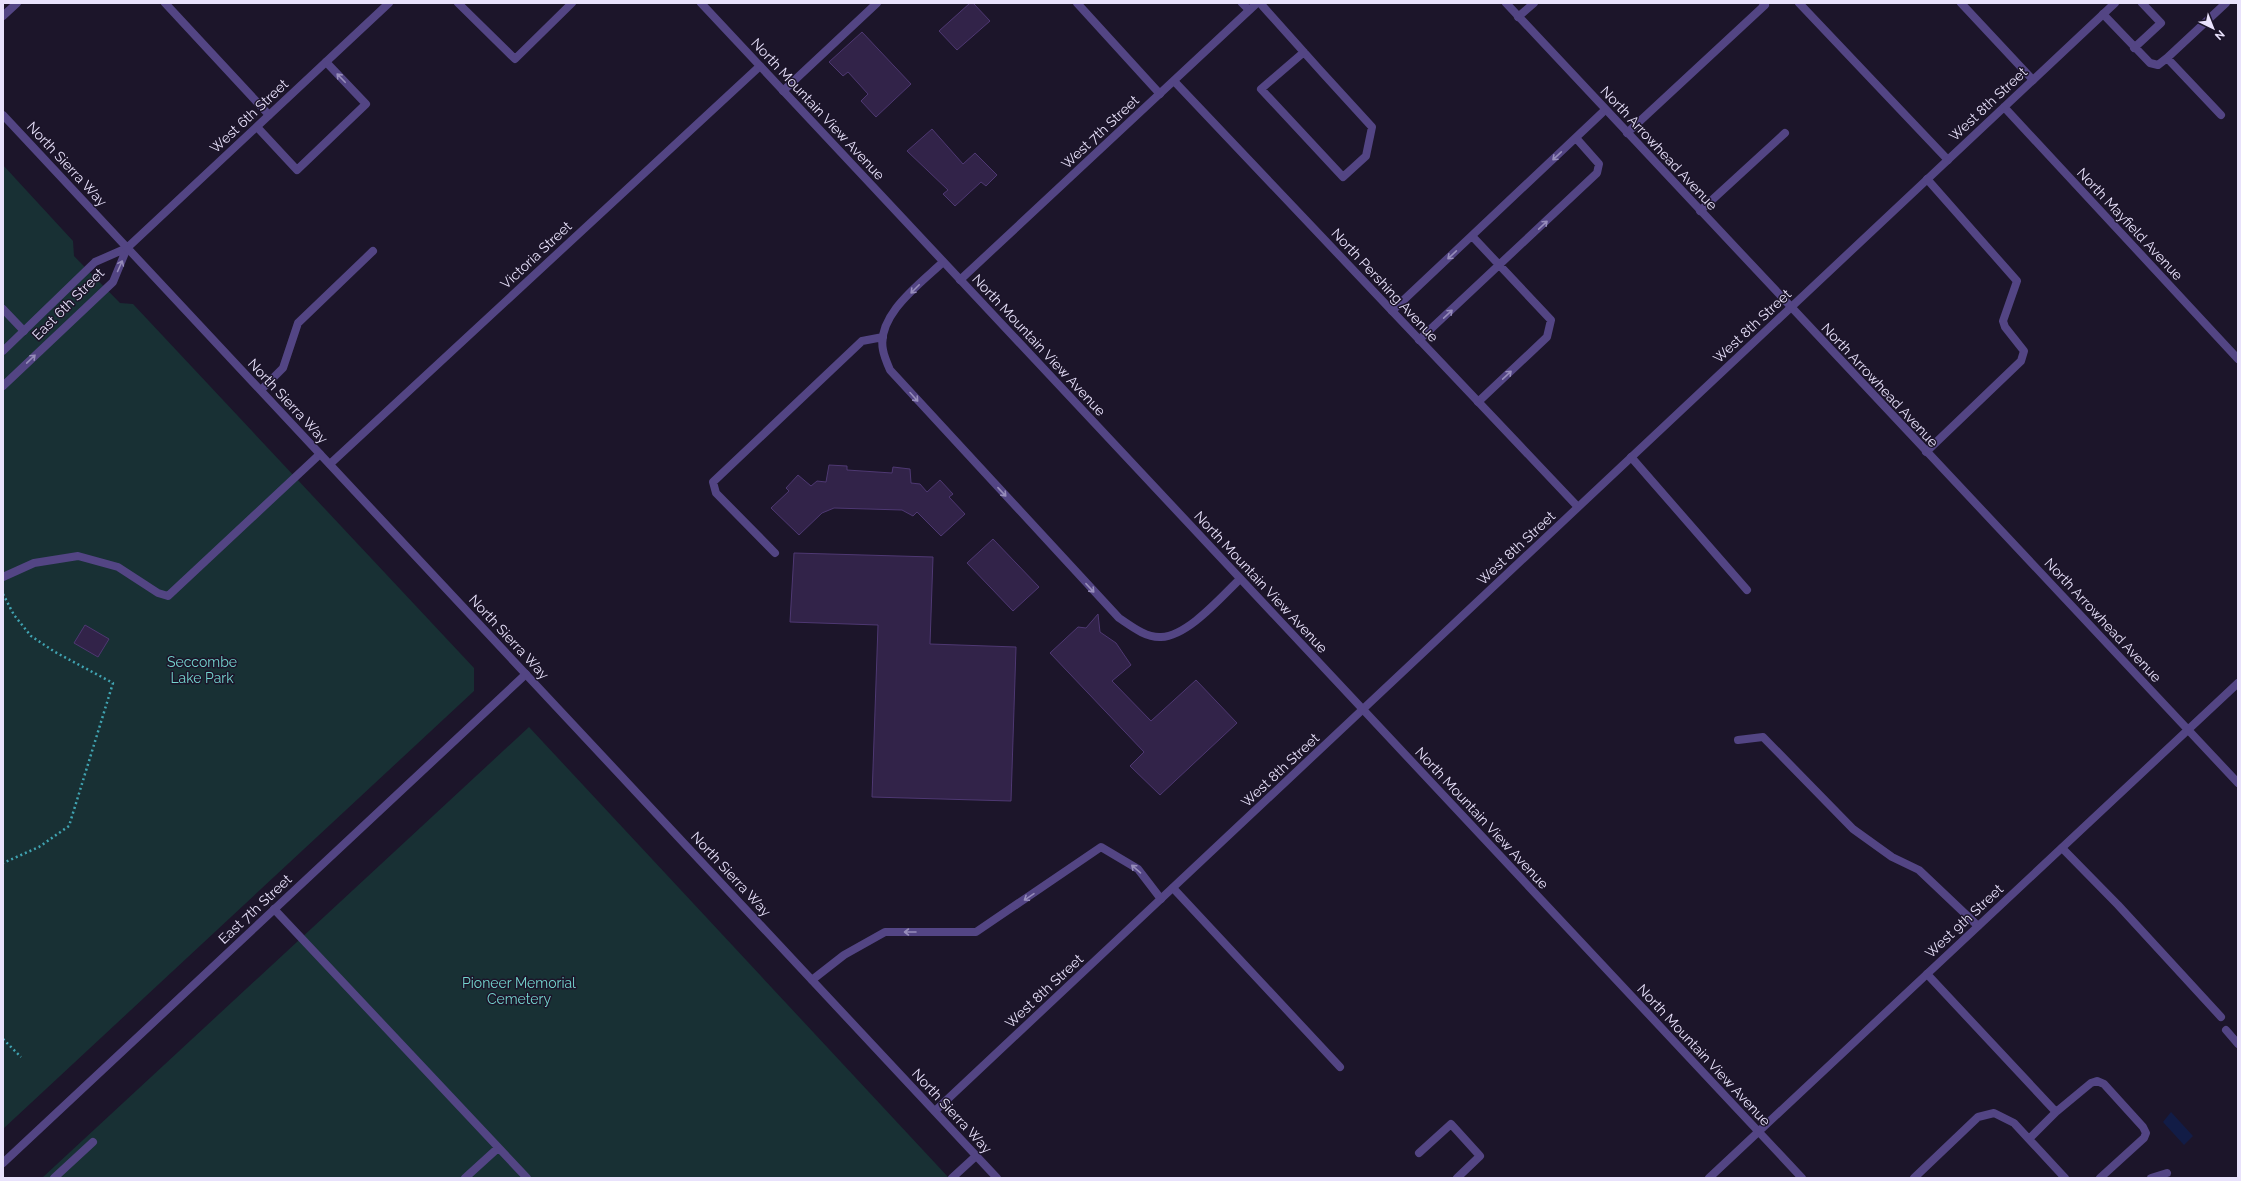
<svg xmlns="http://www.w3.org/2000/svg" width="2241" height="1181" font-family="Raleway,sans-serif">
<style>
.green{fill:#183034}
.water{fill:#121c46}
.building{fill:#322349;stroke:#4e3872}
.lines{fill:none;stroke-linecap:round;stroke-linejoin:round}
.path{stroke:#40a3b1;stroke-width:2.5;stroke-dasharray:2 3;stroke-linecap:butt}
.service{stroke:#534584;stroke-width:8}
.minor{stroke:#534584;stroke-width:8}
.tertiary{stroke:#534584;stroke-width:8}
.oneway{stroke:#968cba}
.labels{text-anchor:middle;stroke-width:3;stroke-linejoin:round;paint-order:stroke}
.street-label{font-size:14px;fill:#e9e2fc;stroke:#1c152a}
.park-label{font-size:14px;fill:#74d5ce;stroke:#1c152a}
</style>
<rect width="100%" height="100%" fill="#1c152a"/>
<path class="green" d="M 3,165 L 73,241 L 74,256 L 120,303 L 133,304 L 474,668 L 474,691 L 3,1129 Z
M 529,727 L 949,1178 L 42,1178 Z"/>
<path class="water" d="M 2171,1112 L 2193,1136 L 2184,1145 L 2163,1122 Z"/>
<path class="building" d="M 970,3 L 973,3 L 990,21 L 957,50 L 939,31 Z
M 862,32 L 911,84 L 876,117 L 861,101 L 868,94 L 848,72 L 843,76 L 829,62 Z
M 932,129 L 963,164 L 975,153 L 997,175 L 986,186 L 981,182 L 955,206 L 943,194 L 948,190 L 907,151 Z
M 829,465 L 847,466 L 847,470 L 892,473 L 893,467 L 910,469 L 911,483 L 920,484 L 927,492 L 940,480 L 953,494 L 949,497 L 965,514 L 941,536 L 917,512 L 913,516 L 902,510 L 834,508 L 822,513 L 799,535 L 771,508 L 789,491 L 786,488 L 798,475 L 811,486 L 817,481 L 826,482 Z
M 993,539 L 1039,587 L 1013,611 L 967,563 Z
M 794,553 L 933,557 L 930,644 L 1016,647 L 1011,801 L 872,797 L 878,625 L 790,622 Z
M 1098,614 L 1100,632 L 1116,643 L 1131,665 L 1112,681 L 1151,721 L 1196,680 L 1237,723 L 1160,795 L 1130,766 L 1144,752 L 1050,653 L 1078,627 L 1086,628 Z
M 85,625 L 109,639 L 98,657 L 74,643 Z"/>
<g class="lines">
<path class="path" d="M 3,594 L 14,615 L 31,636 L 55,652 L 113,683 L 69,826 L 39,847 L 3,863
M 3,1039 L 21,1057"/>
<path class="service" d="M 165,3 L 269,115
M 458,3 L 515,59 L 572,3
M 1077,3 L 1160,94
M 1242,3 L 1249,10
M 1260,3 C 1297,45 1334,86 1372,127 L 1366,156 L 1343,177 L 1261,89 L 1304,52
M 1799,3 L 1948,160
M 1961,3 L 2033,80
M 2103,14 L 2150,63 L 2158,65 L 2167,58 L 2226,3
M 3,16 L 17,3
M 1518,17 L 1534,3
M 2134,48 L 2161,23 L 2142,3
M 2167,58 L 2221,115
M 783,91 L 877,3
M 257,127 L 297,170 L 366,104 L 326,62
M 1627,133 L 1765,5 L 1763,3
M 1700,211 L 1785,133
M 1472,236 L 1551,320 L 1547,337 L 1478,402
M 943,262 C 921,283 876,315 883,350 C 884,356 887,363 890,370 L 1119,618 C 1131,626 1146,638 1161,637 C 1188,636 1221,597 1240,579
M 3,309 L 24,331
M 1392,311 L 1605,110
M 1419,340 L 1597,173 L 1599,164 L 1576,138
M 261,390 L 283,368 L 298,323 L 373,251
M 1926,452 L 2021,361 L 2024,351 L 2005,327 L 2003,321 L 2017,281 L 1927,179
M 1631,457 L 1747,590
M 775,553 L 716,493 L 713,482 L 862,341 L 883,337
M 3,577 L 34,563 L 78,556 L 118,567 L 158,593 L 168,596 L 320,454
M 1738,740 L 1763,737 L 1853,829 L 1892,857 L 1919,870 L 1978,926
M 2062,848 L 2118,905 L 2221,1017
M 1173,888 L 1340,1067
M 274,909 L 527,1178
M 1927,974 L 2056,1112 L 2091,1083 L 2097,1081 L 2104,1084 L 2143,1127 L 2146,1133 L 2144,1138 L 2100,1178
M 812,980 L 844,955 L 885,932 L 976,932 L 1101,847 L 1138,869 L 1161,899
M 2226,1030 L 2238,1044
M 2030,1138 L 2056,1112
M 1419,1153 L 1451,1124 L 1480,1156 L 1457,1178
M 54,1178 L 93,1142
M 465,1178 L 498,1148
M 952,1178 L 976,1156
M 1914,1178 L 1978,1117 L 1994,1113 L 2014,1123 L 2065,1178
M 2151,1178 L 2167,1173"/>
<path class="minor" d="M 1174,81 L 1578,507
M 2004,107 L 2238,359
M 960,280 L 1257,3
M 3,351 L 95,262 L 127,248
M 3,386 L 113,282 L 127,248
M 330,464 L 760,66
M 935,1111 L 2115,3
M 3,1163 L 526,674"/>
<path class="tertiary" d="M 701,3 L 1802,1178
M 1506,3 L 2238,783
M 3,115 L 997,1178
M 127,248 L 389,3
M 1709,1178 L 2238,683"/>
</g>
<defs><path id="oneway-shaft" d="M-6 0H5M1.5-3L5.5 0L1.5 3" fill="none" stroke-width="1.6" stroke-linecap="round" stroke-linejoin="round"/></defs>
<g class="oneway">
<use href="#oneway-shaft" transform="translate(341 78) rotate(-134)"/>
<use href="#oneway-shaft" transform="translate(1557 156) rotate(137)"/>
<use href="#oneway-shaft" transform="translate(1543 225) rotate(-43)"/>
<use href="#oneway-shaft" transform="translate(1452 255) rotate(137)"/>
<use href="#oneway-shaft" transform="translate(120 266) rotate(-66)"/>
<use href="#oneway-shaft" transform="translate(915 289) rotate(135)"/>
<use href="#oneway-shaft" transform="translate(1448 314) rotate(-43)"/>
<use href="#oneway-shaft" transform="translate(31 359) rotate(-44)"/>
<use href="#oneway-shaft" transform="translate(1507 375) rotate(-43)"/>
<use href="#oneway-shaft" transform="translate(914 397) rotate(48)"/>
<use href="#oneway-shaft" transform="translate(1002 492) rotate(47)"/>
<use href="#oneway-shaft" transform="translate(1090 588) rotate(47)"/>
<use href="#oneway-shaft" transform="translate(1136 869) rotate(-139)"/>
<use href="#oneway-shaft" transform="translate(1029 897) rotate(146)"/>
<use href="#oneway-shaft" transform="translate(910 932) rotate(-180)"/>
</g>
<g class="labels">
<g class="street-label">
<text transform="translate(1988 104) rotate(-43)" y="5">West 8th Street</text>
<text transform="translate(818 109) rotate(47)" y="5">North Mountain View Avenue</text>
<text transform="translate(249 116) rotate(-43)" y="5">West 6th Street</text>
<text transform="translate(1100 132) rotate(-43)" y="5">West 7th Street</text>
<text transform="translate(1659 148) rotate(47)" y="5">North Arrowhead Avenue</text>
<text transform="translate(67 164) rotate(47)" y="5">North Sierra Way</text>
<text transform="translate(2130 224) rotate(47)" y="5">North Mayfield Avenue</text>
<text transform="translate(536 255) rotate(-43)" y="5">Victoria Street</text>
<text transform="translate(1385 285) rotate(47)" y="5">North Pershing Avenue</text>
<text transform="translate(68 304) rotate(-45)" y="5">East 6th Street</text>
<text transform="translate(1752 326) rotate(-43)" y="5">West 8th Street</text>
<text transform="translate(1039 345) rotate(47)" y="5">North Mountain View Avenue</text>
<text transform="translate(1880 385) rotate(47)" y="5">North Arrowhead Avenue</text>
<text transform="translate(288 401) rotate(47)" y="5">North Sierra Way</text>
<text transform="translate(1516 548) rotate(-43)" y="5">West 8th Street</text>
<text transform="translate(1261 582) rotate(47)" y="5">North Mountain View Avenue</text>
<text transform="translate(2103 620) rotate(47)" y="5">North Arrowhead Avenue</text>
<text transform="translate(509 637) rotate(47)" y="5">North Sierra Way</text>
<text transform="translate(1280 770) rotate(-43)" y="5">West 8th Street</text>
<text transform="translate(1482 818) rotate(47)" y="5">North Mountain View Avenue</text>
<text transform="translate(731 874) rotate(47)" y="5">North Sierra Way</text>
<text transform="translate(255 909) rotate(-43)" y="5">East 7th Street</text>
<text transform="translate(1964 921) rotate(-43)" y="5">West 9th Street</text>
<text transform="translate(1044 991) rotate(-43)" y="5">West 8th Street</text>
<text transform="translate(1704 1055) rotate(47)" y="5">North Mountain View Avenue</text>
<text transform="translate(952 1111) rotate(47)" y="5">North Sierra Way</text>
</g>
<g class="park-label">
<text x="202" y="667">Seccombe<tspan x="202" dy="16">Lake Park</tspan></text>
<text x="519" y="988">Pioneer Memorial<tspan x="519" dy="16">Cemetery</tspan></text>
</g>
</g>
<rect width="2241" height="1181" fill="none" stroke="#e9e2fc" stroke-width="8"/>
<g transform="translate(2213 28) rotate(137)" stroke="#1c152a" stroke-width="3" paint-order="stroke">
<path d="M0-3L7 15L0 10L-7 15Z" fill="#e9e2fc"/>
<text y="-6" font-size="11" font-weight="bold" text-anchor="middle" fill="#e9e2fc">N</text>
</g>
</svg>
